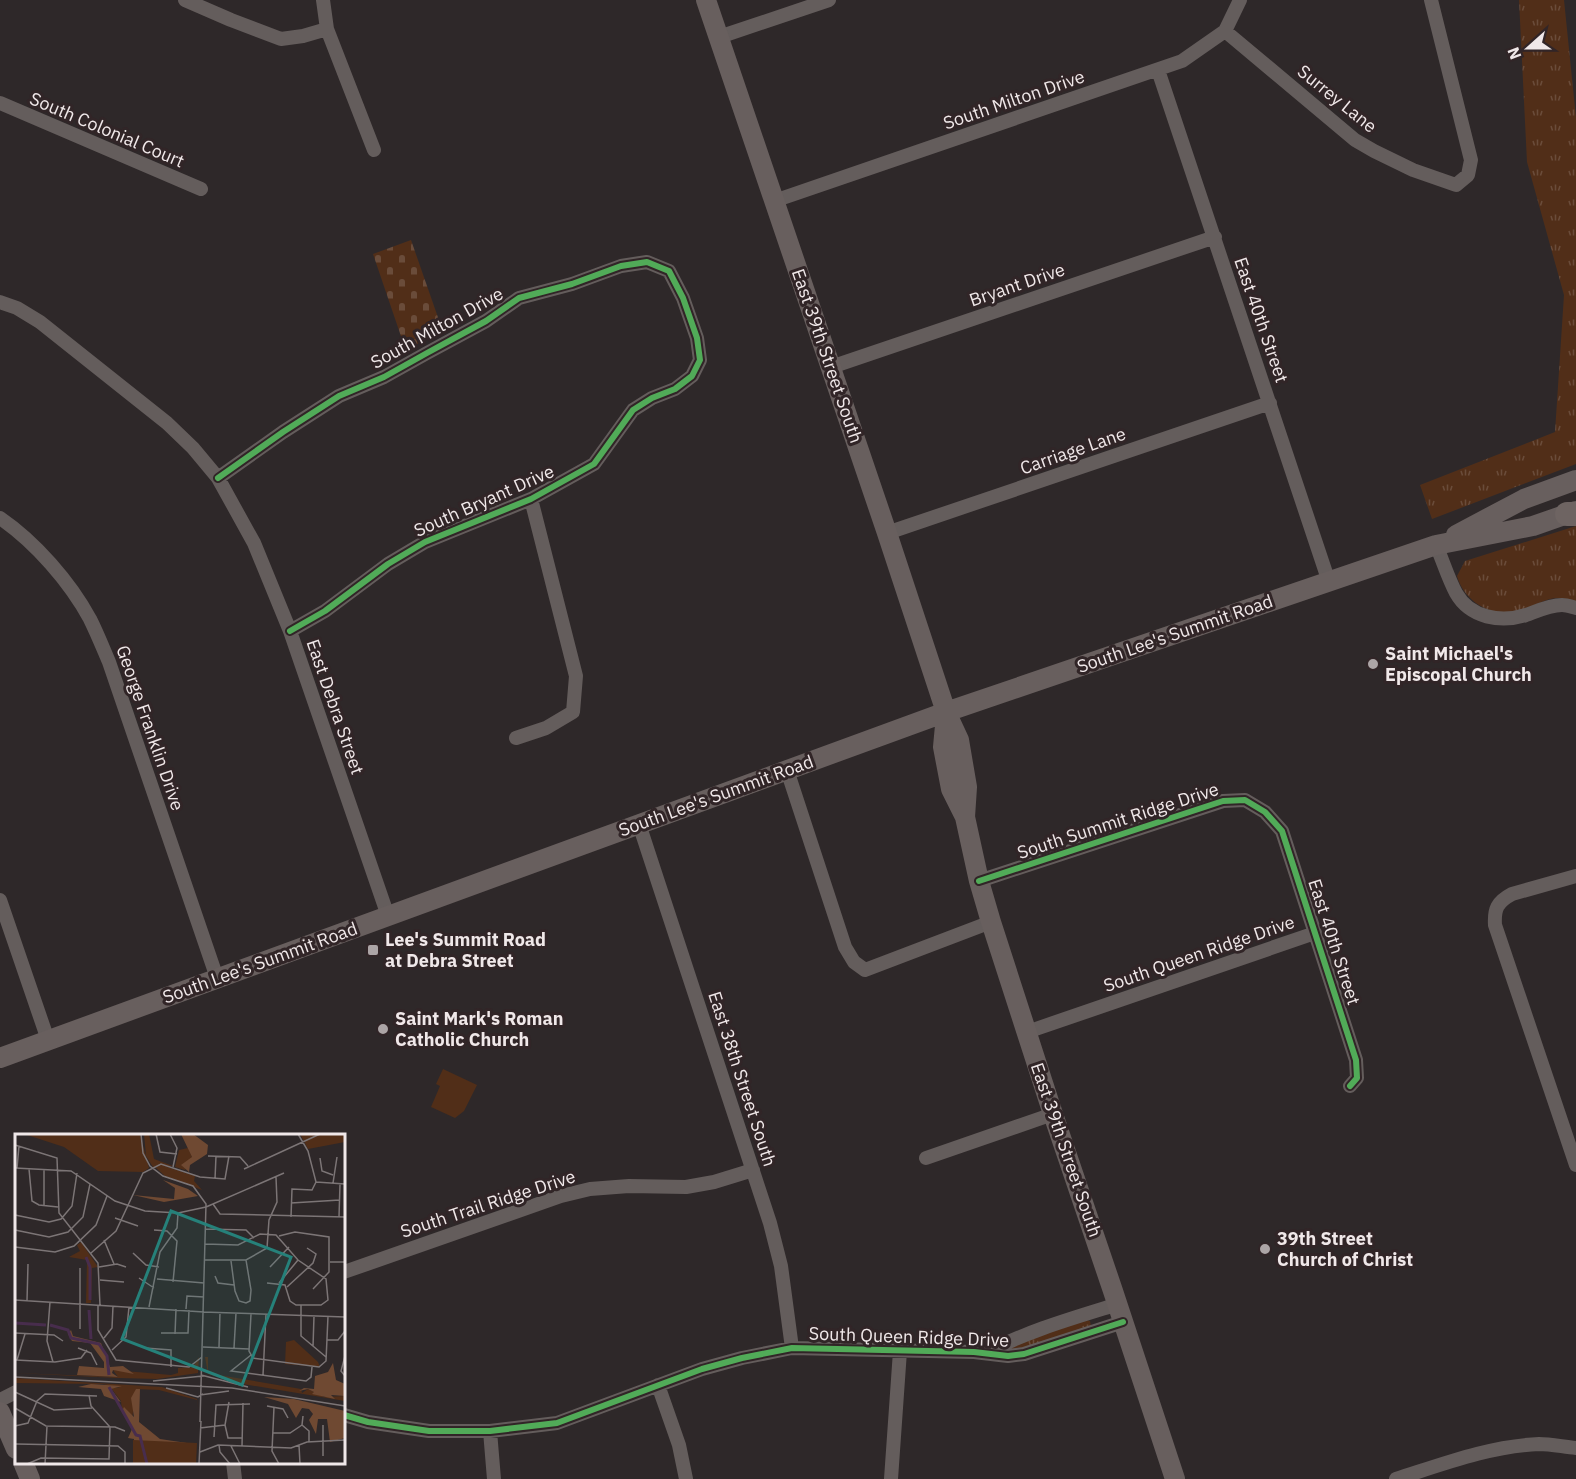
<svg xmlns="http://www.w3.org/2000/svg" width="1576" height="1479" font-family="'IBM Plex Sans',sans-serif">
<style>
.grass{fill:url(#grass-tufts)}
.cemetery{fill:url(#cemetery-stones)}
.green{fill:#512e18}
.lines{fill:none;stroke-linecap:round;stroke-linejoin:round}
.street{stroke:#645d5c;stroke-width:14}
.secondary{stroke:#685f5e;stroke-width:20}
.highway{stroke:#6e6462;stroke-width:24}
.cycleway-casing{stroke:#312527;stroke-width:10}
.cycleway{stroke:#51ab58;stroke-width:6}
.poi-dot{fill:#aca5a6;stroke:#312527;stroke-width:2}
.labels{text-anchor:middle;stroke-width:6;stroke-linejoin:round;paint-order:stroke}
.street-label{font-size:18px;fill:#f0e8e9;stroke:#312527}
.poi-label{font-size:18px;font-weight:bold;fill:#f0e8e9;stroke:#312527;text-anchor:start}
.inset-river{fill:none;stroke:#482d4d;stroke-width:3}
.inset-road{fill:none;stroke:#7c7576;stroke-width:1.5}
.view{fill:#26817a;fill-opacity:0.15;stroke:#26817a;stroke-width:3}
.inset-edge{fill:none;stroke:#f0e8e9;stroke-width:3}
</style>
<defs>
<pattern id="grass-tufts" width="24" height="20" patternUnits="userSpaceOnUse" patternTransform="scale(1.5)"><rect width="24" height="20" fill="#512e18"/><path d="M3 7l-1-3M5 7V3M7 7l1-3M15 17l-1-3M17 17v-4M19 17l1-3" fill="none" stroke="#6a4c3a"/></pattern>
<pattern id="cemetery-stones" width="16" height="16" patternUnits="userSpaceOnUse" patternTransform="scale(1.5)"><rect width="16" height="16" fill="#512e18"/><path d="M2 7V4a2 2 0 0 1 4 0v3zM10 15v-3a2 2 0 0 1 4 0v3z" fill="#6a4c3a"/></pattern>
</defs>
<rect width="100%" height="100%" fill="#2e2829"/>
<path class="grass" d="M 1519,0 L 1564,0 L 1576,118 L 1576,464 L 1432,519 L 1420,485 L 1555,432 L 1564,295 L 1527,162 Z
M 1576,526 L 1576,601 C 1570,600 1563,598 1557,598 C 1542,599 1530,609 1516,612 C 1490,617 1464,601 1457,576 L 1465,561 Z
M 1087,1320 L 1090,1321 L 1091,1326 L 1016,1352 L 1011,1350 L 1012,1345 Z"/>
<path class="cemetery" d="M 411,240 L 442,329 L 406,351 L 373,254 Z"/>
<path class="green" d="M 443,1069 L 477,1085 L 464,1111 L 455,1118 L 431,1107 L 440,1086 L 436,1084 Z"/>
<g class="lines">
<path class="street" d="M 185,0 L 231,20 L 281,39 L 303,36 L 327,29
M 323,0 L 327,29 L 374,150
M 1225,31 L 1355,140 L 1374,151 L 1413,170 L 1456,185 L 1468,175 L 1471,160 L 1431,0
M 719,37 L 829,0
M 1158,70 L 1329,582
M 0,103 L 201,189
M 774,201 L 1182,61 L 1225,31 L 1240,0
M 0,302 L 17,308 L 40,322 L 167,423 L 193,448 L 218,478 L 254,543 L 290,631 L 388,916
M 831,367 L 1215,237
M 218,478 L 283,432 L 339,396 L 384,377 L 427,353 L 486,321 L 519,298 L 572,284 L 621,266 L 647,262 L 669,271 L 683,298 L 697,338 L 700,360 L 692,376 L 675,389 L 652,398 L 633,410 L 594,464 L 531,499 L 425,542 L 388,564 L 325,611 L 290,631
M 0,518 C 35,542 70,582 90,619 C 97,633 103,648 109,662 L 217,978
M 887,533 L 1270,403
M 1436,545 C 1443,561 1448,578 1456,593 C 1470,618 1501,623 1526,615 C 1537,611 1550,605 1562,605 C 1567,605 1572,607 1576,608
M 516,738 L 546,728 L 573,712 L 576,676 L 531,499
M 787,770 L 845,947 L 854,962 L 865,970 L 991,922
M 639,824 L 770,1223 L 781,1266 L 792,1348
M 1576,876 L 1512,894 C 1497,902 1494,909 1495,925 L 1576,1165
M 979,881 L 1223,801 L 1245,800 L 1265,812 L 1282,831 L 1356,1060 L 1357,1078 L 1350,1086
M 0,900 L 48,1040
M 1027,1032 L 1315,933
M 926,1158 L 1053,1114
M 344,1272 L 561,1196 L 590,1189 L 629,1186 L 686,1187 L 714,1182 L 753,1170
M 986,1353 C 1027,1331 1073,1318 1118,1304
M 658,1385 L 679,1445 L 686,1479
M 0,1400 L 16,1392
M 344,1415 L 368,1422 L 429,1431 L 490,1431 L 557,1423 L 702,1369 L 742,1358 L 792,1348 L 974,1352 L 1008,1356 L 1024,1354 L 1123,1322
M 490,1431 L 494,1479
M 233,1462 L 235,1479
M 891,1479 L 900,1351
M 1396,1479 C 1443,1464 1490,1446 1539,1444 C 1551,1444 1564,1447 1576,1448"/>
<path class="secondary" d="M 706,0 L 887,533 L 946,712 L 959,740 L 967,787 L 965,817
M 1456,535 L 1524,499 L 1576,480
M 946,715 L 943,747 L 951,789 L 965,817 L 979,881 L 991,922 L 1053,1114 L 1113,1291 L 1175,1479
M 0,1058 L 946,712 L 1436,545 L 1533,526 L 1576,511
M 0,1412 L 16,1449
M 23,1462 L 30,1479"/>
<path class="highway" d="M 1567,514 L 1576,514"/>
<g class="cycleway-casing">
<path id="cycleway" d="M 218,478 L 283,432 L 339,396 L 384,377 L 427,353 L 486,321 L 519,298 L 572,284 L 621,266 L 647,262 L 669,271 L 683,298 L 697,338 L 700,360 L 692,376 L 675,389 L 652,398 L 633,410 L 594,464 L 531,499 L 425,542 L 388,564 L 325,611 L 290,631
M 979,881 L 1223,801 L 1245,800 L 1265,812 L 1282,831 L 1356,1060 L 1357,1078 L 1350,1086
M 344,1415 L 368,1422 L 429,1431 L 490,1431 L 557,1423 L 702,1369 L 742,1358 L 792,1348 L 974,1352 L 1008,1356 L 1024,1354 L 1123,1322"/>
</g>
<use href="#cycleway" class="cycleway"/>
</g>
<g class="poi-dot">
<circle cx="1373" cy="664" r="6"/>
<rect x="367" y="944" width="12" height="12" rx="3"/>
<circle cx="383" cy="1029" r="6"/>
<circle cx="1265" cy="1249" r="6"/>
</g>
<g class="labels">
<g class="street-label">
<text transform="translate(1337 99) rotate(39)" y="6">Surrey Lane</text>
<text transform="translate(1014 100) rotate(-19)" y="6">South Milton Drive</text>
<text transform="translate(107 130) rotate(23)" y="6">South Colonial Court</text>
<text transform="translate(1017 285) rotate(-19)" y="6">Bryant Drive</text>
<text transform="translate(1261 320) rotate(71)" y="6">East 40th Street</text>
<text transform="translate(437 328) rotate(-29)" y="6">South Milton Drive</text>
<text transform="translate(827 356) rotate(71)" y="6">East 39th Street South</text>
<text transform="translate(1073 451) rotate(-19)" y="6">Carriage Lane</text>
<text transform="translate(484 501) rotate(-24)" y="6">South Bryant Drive</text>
<text transform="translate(1175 634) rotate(-19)" y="6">South Lee's Summit Road</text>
<text transform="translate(335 707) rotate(71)" y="6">East Debra Street</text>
<text transform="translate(150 728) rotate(71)" y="6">George Franklin Drive</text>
<text transform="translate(716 796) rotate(-20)" y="6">South Lee's Summit Road</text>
<text transform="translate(1118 821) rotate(-18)" y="6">South Summit Ridge Drive</text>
<text transform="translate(1334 942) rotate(72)" y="6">East 40th Street</text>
<text transform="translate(1199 954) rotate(-19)" y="6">South Queen Ridge Drive</text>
<text transform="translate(260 963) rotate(-20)" y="6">South Lee's Summit Road</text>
<text transform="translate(742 1079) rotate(72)" y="6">East 38th Street South</text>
<text transform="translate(1066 1150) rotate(71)" y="6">East 39th Street South</text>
<text transform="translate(488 1204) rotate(-18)" y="6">South Trail Ridge Drive</text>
<text transform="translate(909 1337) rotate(2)" y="6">South Queen Ridge Drive</text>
</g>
<g class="poi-label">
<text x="1385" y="660">Saint Michael's<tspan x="1385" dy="21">Episcopal Church</tspan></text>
<text x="385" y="946">Lee's Summit Road<tspan x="385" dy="21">at Debra Street</tspan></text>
<text x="395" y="1025">Saint Mark's Roman<tspan x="395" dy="21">Catholic Church</tspan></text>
<text x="1277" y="1245">39th Street<tspan x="1277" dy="21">Church of Christ</tspan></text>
</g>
</g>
<g transform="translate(15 1134)">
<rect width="330" height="330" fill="#2e2829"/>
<path d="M 9,0 L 125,0 L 134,34 L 128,38 L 83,37 L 49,13 ZM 129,0 L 134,0 L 139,25 L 158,32 L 138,33 L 131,22 ZM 173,14 L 177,23 L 170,36 L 160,33 L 164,16 ZM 146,31 L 180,42 L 179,47 L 187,56 L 150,42 L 140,33 ZM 184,223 L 183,239 L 142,245 L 103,244 L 0,239 L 103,243 L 98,236 L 156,241 L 163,239 L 163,234 L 178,233 ZM 190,223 L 193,223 L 193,236 L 204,241 L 286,255 L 287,259 L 293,255 L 309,263 L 330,262 L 330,267 L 228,250 L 193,240 ZM 0,244 L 147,253 L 182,265 L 184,280 L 182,266 L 144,256 L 121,255 L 117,285 L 111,275 L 107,277 L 106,267 L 96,254 L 105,254 L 88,250 L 0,249 Z" fill="#512e18"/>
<path d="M 166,0 L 178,0 L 193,11 L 192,20 L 175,31 L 174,38 L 166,31 L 177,23 ZM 148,46 L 173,55 L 183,62 L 149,68 L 118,61 L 159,65 L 160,54 ZM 56,196 L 58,202 L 86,209 L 95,233 L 108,232 L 119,240 L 98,236 L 97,239 L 103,243 L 62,241 L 64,232 L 89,234 L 89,228 L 75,209 L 57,207 L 53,200 ZM 318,229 L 321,246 L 330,250 L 330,262 L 316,261 L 320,265 L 297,260 L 299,258 L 293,255 L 284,257 L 289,254 L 299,255 L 300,242 L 313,238 ZM 76,250 L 107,252 L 96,255 L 106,268 L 89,262 L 86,255 L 63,253 ZM 121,255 L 125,255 L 124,288 L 145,305 L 172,309 L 119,330 L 119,305 L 113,304 L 117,295 L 107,277 L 109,273 L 119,283 L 116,264 ZM 249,263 L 279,265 L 330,277 L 330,304 L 315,308 L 312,285 L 303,285 L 301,300 L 294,286 L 298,280 L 294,275 L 287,274 L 281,284 L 273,270 Z" fill="#6f4932"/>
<path d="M 285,0 L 330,0 L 330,8 L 293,15 ZM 66,108 L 83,133 L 77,134 L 76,169 L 71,169 L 72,126 L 54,123 L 65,117 L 62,111 ZM 279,206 L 303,228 L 305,233 L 270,230 L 271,208 ZM 118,306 L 182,309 L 181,330 L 118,330 Z" fill="#512e18"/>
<path class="inset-river" d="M 71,123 L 75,133 L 75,166M 74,176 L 76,205M 0,189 L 31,191M 35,191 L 53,196 L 56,204 L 84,210 L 92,222 L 94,241M 94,253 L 121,301 L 125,302 L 132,330"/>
<path class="inset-road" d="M 126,0 L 128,19 L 135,32 L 148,42 L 178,52 L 191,70 L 185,288M 141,0 L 145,18 L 162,20M 155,0 L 162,14 L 158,33M 283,0 L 293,17 L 301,48M 0,11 L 42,24 L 44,79 L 83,129 L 85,171M 193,22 L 225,23 L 233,32M 305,24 L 307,37 L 318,41M 0,34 L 56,37 L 100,67 L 130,77 L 163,79 L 191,73M 2,34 L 4,12M 14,35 L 17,67 L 24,71 L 43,73M 29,35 L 29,72M 229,35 L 305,0M 200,45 L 201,22M 301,48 L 330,50M 318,49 L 322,23M 276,69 L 325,66M 198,70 L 205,80 L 330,83M 191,73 L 269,39M 0,81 L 34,88 L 46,85 L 57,72 L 62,39M 276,83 L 277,55 L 297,56 L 301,48M 324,83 L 325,50M 100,84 L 123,92M 190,95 L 231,96 L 239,104M 0,96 L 34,103 L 53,98 L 68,83 L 75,50M 139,96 L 152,97 L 162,107 L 158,148M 264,102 L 280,98 L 314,103 L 314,138 L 298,155M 89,106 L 99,130M 190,110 L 223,111 L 245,100 L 261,101 L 283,126 L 311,145 L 313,166 L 306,171 L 281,171 L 275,167 L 270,151 L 252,149M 0,113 L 40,118 L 59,112 L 81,91 L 92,62M 76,119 L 101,97 L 128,39 L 146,30 L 185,43 L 210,45 L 214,22M 118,119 L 131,131 L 144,133M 190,126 L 231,126 L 252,114 L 254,86 L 262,68 L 261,43M 216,127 L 220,157 L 224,167 L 231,169 L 235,167 L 236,156 L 231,126M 315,128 L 330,128 L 330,138M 84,133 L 102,130 L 111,133M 255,133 L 274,113M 200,142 L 203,149 L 219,151M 124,144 L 139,154M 142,145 L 189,149M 85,146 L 109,148M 264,149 L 283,126M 272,153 L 298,129 L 301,120 L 292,114M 0,166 L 189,178M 12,167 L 13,130M 35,168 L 32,207 L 38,228M 83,171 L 83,196 L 101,226 L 174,233 L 187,223M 286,171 L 286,202 L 311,223M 134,173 L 145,118 L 162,94 L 163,79M 171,175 L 172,162 L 189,163M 188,178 L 330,183M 236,180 L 234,217 L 238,224 L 304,233 L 311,227 L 313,182M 65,195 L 65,134M 0,199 L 39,201 L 48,207M 146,199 L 173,199 L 174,176M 160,200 L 161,175M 89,204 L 97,194 L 98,172M 312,206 L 323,206 L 330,197M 188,213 L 234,215M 204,213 L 205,178M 298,213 L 299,182M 63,214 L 76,219 L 82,231M 130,214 L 156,216 L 156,233M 219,214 L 221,179M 97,216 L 111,203 L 114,173M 236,221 L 216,237 L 291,247 L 296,243 L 297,233M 330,222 L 326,237 L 330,242M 0,226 L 40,228 L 66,224 L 72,216M 2,226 L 10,200M 186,241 L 233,253M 248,241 L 251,180M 0,243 L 217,254 L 330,272M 138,247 L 188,242M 151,254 L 183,263 L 188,260M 0,258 L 39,276 L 77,274M 185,261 L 214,257M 252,272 L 268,275 L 273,284M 259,273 L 257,317 L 264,330M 0,274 L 31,292 L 100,293 L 110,297M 288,282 L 287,291 L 294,297 L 294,308M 210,291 L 213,304 L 227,304M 210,291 L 214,268M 0,292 L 13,289 L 22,267 L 30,260 L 82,262M 185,294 L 210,291M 258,299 L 275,299 L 287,291M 199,303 L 201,271 L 235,270M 1,310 L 103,312 L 110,318 L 110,330M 204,311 L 205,318 L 215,330M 284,311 L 285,330M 216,312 L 225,330M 227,312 L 228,269M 185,318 L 203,311 L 276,314 L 292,308 L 330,306M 308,322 L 308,291M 12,330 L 26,324 L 94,325 L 95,293 L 76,272 L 74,261M 30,330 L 32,292M 184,330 L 186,287"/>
<path class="view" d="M 156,77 L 276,123 L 227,251 L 107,205 Z"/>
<rect width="330" height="330" class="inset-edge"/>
</g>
<g transform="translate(1528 48) rotate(249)" stroke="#312527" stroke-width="4.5" paint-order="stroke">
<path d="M0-4.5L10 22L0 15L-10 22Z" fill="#f0e8e9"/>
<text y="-9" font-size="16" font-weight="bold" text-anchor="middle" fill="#f0e8e9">N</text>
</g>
</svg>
